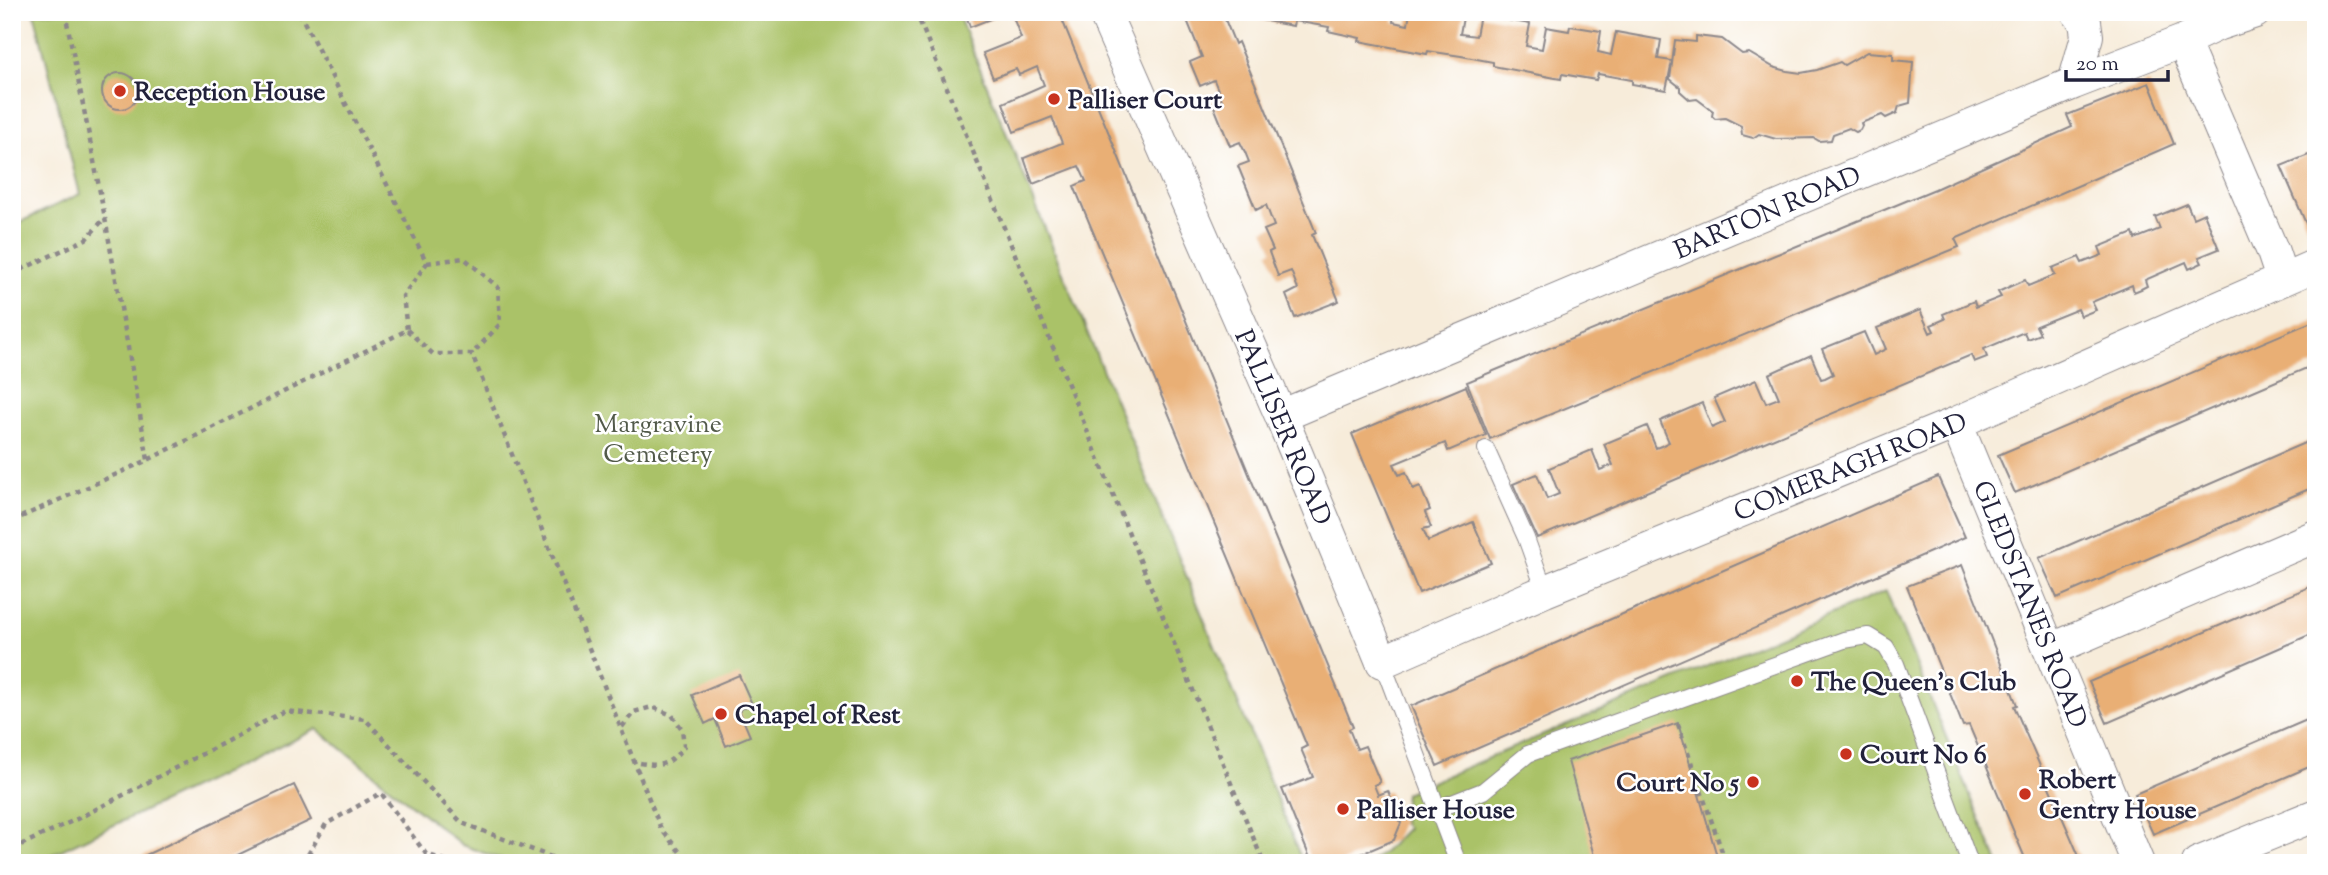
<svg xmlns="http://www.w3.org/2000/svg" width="2328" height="875" font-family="'Sorts Mill Goudy',serif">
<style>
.green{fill:#aac267;stroke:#667251;stroke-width:2}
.building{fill:#e9af75}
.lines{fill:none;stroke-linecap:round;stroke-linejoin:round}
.lane-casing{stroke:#8c878a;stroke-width:18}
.street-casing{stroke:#8c878a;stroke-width:34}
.path{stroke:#8c878a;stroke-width:4.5;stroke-dasharray:5 5;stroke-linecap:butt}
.lane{stroke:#fff;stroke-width:16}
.street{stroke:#fff;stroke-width:32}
.poi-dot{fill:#c8321e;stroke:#fff;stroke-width:2.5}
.labels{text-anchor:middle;stroke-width:5;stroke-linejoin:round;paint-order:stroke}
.poi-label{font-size:26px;font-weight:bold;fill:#22223b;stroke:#fff;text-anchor:start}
.street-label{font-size:26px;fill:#22223b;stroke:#fff}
.park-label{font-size:26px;fill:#525a4a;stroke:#fff}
</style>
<rect width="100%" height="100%" fill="#fff"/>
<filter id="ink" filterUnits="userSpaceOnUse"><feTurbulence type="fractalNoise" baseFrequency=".0143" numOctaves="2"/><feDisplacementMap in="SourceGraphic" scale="14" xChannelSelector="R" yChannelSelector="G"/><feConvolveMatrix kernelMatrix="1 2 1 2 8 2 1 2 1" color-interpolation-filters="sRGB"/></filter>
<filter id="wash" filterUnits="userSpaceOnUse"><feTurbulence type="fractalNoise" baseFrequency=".00686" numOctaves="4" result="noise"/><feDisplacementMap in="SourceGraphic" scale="28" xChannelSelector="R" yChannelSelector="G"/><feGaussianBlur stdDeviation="1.57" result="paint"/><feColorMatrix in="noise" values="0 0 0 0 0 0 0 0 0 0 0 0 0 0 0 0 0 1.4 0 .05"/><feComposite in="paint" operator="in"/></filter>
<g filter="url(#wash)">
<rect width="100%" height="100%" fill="#f7ecda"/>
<path class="green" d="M 34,12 L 957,12 L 1303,863 L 511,863 L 462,845 L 317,729 L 34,863 L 12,863 L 12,226 L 80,194 Z
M 1886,591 L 1998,863 L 1368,863 L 1383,853 L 1407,828 L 1402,823 L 1405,793 Z"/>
<g id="blocks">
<path class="building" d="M 965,12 L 1008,12 L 970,27 Z
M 1011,12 L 1059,12 L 1353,727 L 1349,729 L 1357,749 L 1365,746 L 1380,782 L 1374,785 L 1378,795 L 1388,791 L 1401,823 L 1394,840 L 1340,863 L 1312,863 L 1282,789 L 1313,777 L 1301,749 L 1307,746 L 1074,186 L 1086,181 L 1079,166 L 1033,184 L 1024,158 L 1062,143 L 1052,117 L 1014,132 L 1003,103 L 1044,85 L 1037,67 L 1019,75 L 1016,69 L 993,78 L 983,53 L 1021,38 Z
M 1171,12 L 1222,12 L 1235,44 L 1238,42 L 1278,139 L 1316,233 L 1312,235 L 1339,301 L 1295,318 L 1286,295 L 1298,289 L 1291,271 L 1278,276 L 1269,252 L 1273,250 L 1264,230 L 1274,226 L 1266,205 L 1256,210 L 1238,166 L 1249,162 L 1245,152 L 1240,142 L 1230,146 L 1213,104 L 1222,100 L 1214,80 L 1200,86 L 1190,62 L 1202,57 L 1185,15 L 1174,20 Z
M 1257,12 L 1394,12 L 1393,22 L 1408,25 L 1410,12 L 1464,12 L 1460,34 L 1476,36 L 1480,15 L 1530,24 L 1526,46 L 1542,49 L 1546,27 L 1569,31 L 1570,26 L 1601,31 L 1598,52 L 1611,55 L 1616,32 L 1661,40 L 1658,59 L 1672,61 L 1666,90 L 1632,84 L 1632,80 L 1598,74 L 1596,80 L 1562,74 L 1561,79 L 1493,66 L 1493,62 L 1461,56 L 1428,51 L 1427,54 L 1359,41 L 1360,38 L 1328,31 L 1329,27 L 1294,21 L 1293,26 L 1256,19 Z
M 1696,36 L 1722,39 L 1742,54 L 1749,53 L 1773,67 L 1787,71 L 1801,73 L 1817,70 L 1840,62 L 1844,65 L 1867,52 L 1893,54 L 1893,60 L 1913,62 L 1910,103 L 1899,106 L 1897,113 L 1886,118 L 1882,115 L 1861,123 L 1862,126 L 1860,130 L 1856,132 L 1849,128 L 1833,134 L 1831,140 L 1819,141 L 1814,138 L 1776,139 L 1759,134 L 1753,138 L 1742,135 L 1741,126 L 1725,118 L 1715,119 L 1712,116 L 1713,111 L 1697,99 L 1690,100 L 1680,91 L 1680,87 L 1670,79 L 1675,40 L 1696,42 Z
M102 91a18 18 0 1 1 36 0a18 18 0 1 1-36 0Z
M 2149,83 L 2174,144 L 1955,239 L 1959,247 L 1490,439 L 1467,382 L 1935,189 L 2072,127 L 2067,115 Z
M 2316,152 L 2316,222 L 2307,226 L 2281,166 Z
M 2187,204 L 2193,218 L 2204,213 L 2219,249 L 2199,257 L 2202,263 L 2189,269 L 2186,262 L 2145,280 L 2147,286 L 2141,289 L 2134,292 L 2132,285 L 2092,302 L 2096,310 L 2081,316 L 2078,309 L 2036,326 L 2040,334 L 2027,339 L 2024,332 L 1984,349 L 1987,357 L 1974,362 L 1971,355 L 1537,538 L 1513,484 L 1537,474 L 1547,499 L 1559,494 L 1549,468 L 1592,450 L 1600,470 L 1613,465 L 1604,444 L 1647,426 L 1656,448 L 1661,446 L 1669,442 L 1660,421 L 1702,403 L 1712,428 L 1725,422 L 1714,398 L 1756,380 L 1766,403 L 1779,398 L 1769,374 L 1811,355 L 1821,379 L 1825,378 L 1833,374 L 1822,349 L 1864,332 L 1874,355 L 1886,349 L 1877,328 L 1920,310 L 1930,333 L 1934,331 L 1931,325 L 1945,319 L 1943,314 L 1974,301 L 1976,307 L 2001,297 L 1998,292 L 2011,286 L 2025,280 L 2028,286 L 2055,275 L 2052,268 L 2079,257 L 2082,263 L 2102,255 L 2099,247 L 2133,233 L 2135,239 L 2160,229 L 2155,217 Z
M 2316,320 L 2316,364 L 2015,493 L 1998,455 Z
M 1466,386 L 1486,435 L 1448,451 L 1445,443 L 1394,464 L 1399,475 L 1406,472 L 1413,489 L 1420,486 L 1430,510 L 1425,512 L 1431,527 L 1423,529 L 1428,541 L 1473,522 L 1491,563 L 1419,593 L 1352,434 Z
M 2316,438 L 2316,486 L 2057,598 L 2039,558 Z
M 1938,477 L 1965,537 L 1437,766 L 1411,706 Z
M 1962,565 L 2017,705 L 2014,706 L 2082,863 L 2027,863 L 1969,725 L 1963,726 L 1907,586 Z
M 2316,584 L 2316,632 L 2107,723 L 2089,682 Z
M 739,675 L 752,704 L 739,710 L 750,736 L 726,746 L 715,719 L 705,724 L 692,695 Z
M 2316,716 L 2316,764 L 2153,834 L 2135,794 Z
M 1678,723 L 1719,863 L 1596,863 L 1568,761 Z
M 294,785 L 311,820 L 221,863 L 129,863 Z"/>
</g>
</g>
<g filter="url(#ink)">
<use href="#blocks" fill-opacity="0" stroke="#8c878a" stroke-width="2"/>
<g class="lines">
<g class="lane-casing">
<path id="lane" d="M 1486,449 L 1526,538 L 1545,591
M 1382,662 L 1458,863
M 1437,809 L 1483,791 L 1528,754 L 1844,640 L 1868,636 L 1886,647 L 1896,664 L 1970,863"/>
</g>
<g class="street-casing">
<path id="street" d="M 1104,12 L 1281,416 L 1382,662 L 1545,591 L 1956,423 L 2316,265
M 2183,41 L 2273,252 L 2282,279
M 2074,83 L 2087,36 L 2085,22 L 2077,12
M 1281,416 L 2074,83 L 2183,41 L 2219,24 L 2255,12
M 1956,423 L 2138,863
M 2050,650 L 2316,536
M 2198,863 L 2316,815"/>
</g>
<path class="path" d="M 65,12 L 105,218 L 148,460
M 916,12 L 1262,859 L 1261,863
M 427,263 L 464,258 L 498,287 L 500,324 L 472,354
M 12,274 L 86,239 L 105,218
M 407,330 L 433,354 L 472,354 L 661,829 L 689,863
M 12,521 L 148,460 L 407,330 L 403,296 L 427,263 L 299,12
M 1678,724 L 1726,863
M 622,727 L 634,712 L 652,707 L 672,715 L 682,729 L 684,746 C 668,767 660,767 635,762
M 12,849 L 79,818 L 285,711 L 365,719 L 462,823 L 567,863
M 303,863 L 326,824 L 381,793 L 426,854 L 454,863"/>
<use href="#lane" class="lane"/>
<use href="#street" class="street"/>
</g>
</g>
<g class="poi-dot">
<circle cx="120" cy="91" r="7"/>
<circle cx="1054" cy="99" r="7"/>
<circle cx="1797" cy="681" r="7"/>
<circle cx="721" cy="714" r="7"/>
<circle cx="1846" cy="754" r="7"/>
<circle cx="1753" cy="782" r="7"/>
<circle cx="2025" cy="794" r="7"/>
<circle cx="1343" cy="809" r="7"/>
</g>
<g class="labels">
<g class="poi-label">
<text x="134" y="100">Reception House</text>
<text x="1068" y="108">Palliser Court</text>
<text x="1811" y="690">The Queen’s Club</text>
<text x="735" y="723">Chapel of Rest</text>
<text x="1860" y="763">Court No 6</text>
<text x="2039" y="788">Robert<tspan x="2039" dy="30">Gentry House</tspan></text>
<text x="1739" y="791" text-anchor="end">Court No 5</text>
<text x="1357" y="818">Palliser House</text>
</g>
<g class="street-label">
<text transform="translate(1767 212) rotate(-23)" y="9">BARTON ROAD</text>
<text transform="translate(1284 427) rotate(67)" y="9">PALLISER ROAD</text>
<text transform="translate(1850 466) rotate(-22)" y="9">COMERAGH ROAD</text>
<text transform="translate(2031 604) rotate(68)" y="9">GLEDSTANES ROAD</text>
</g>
<g class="park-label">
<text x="658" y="432">Margravine<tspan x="658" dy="30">Cemetery</tspan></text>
</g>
</g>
<rect width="2328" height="875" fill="none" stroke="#fff" stroke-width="42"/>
<path d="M2066 70v10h102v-10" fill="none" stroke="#22223b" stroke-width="3.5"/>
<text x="2076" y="70" font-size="21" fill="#22223b" stroke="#ffffff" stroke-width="5" paint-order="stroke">20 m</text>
</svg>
